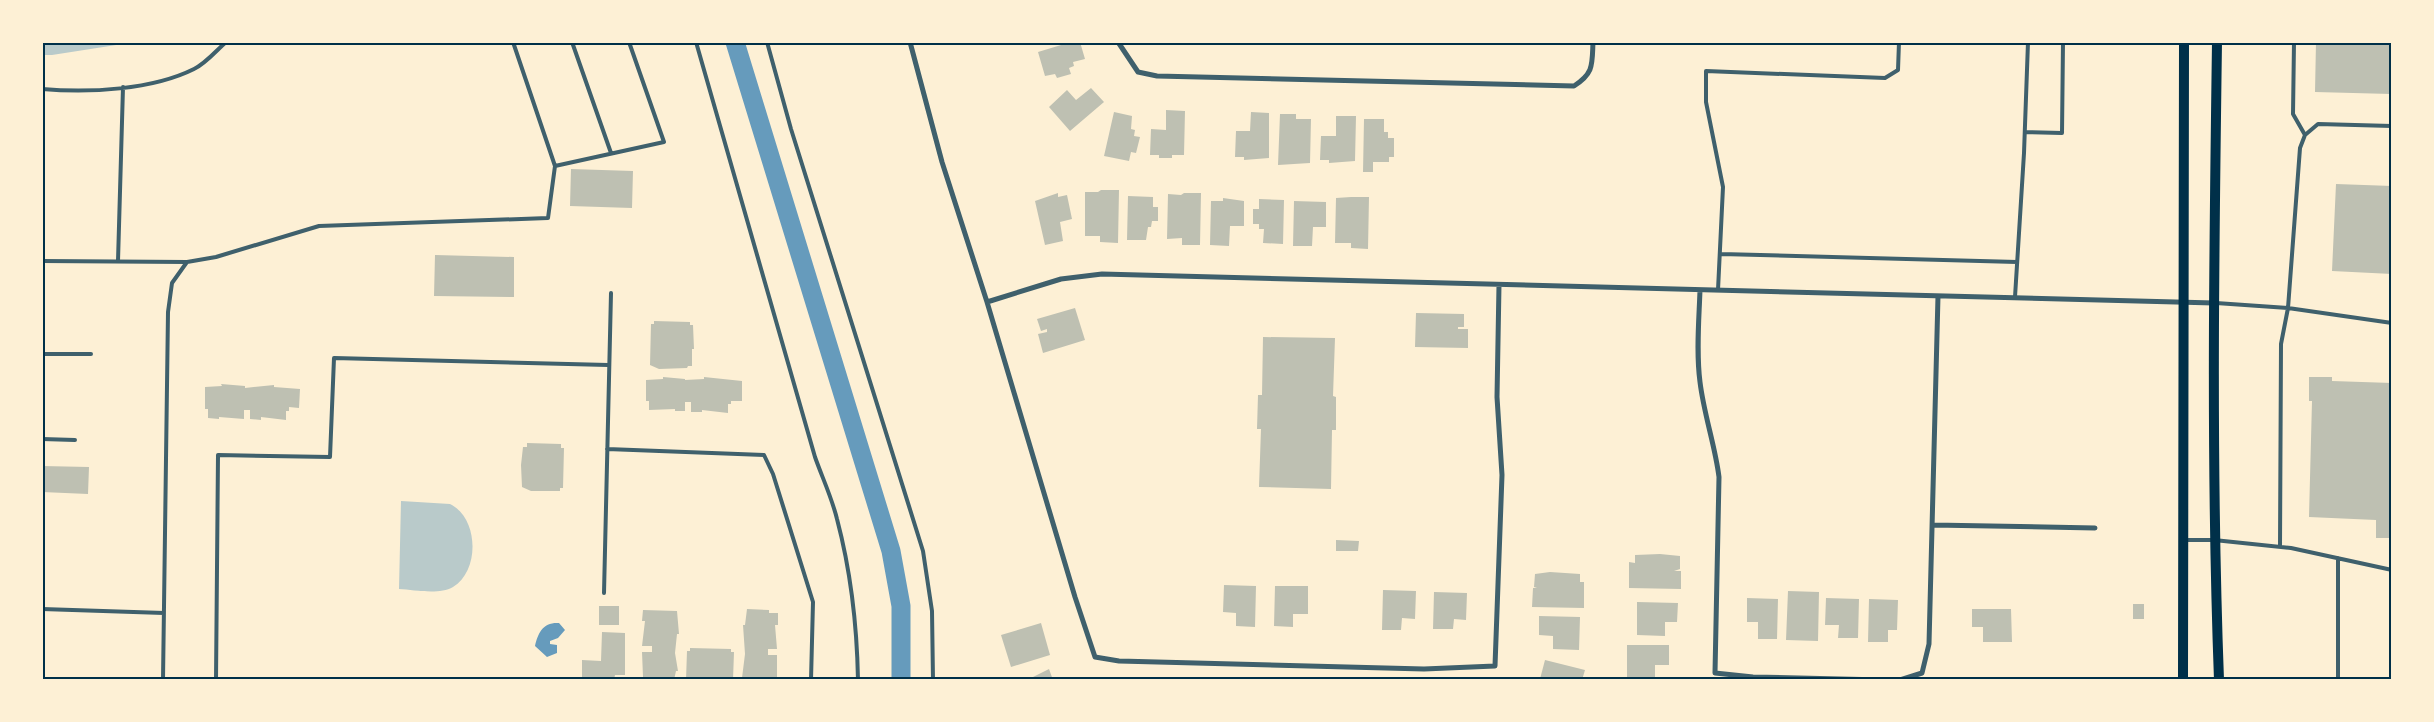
<svg xmlns="http://www.w3.org/2000/svg" width="2434" height="722" font-family="Lora,serif">
<style>
.green{fill:#b9caca}
.water{fill:#669bbc}
.lines{fill:none;stroke-linecap:round;stroke-linejoin:round}
.canal{stroke:#669bbc;stroke-width:19}
.building{fill:#bec0b2}
.service{stroke:#3f606c;stroke-width:4}
.minor{stroke:#3f606c;stroke-width:5}
.secondary{stroke:#003049;stroke-width:10}
.neatline{fill:none;stroke:#003049;stroke-width:2}
</style>
<rect width="100%" height="100%" fill="#fdf0d5"/>
<path class="green" d="M 42,43 L 43,42 L 129,43 L 52,55 L 43,55 Z
M 401,501 L 450,504 C 479,518 480,571 453,587 C 439,595 415,590 399,589 Z"/>
<path class="water" d="M 559,623 L 565,630 L 558,638 L 550,641 L 550,644 L 557,645 L 557,653 L 547,657 L 535,646 C 538,633 543,622 559,623 Z"/>
<g class="lines">
<path class="canal" d="M 735,42 L 891,551 L 901,606 L 901,680"/>
</g>
<path class="building" d="M 1071,42 L 1080,42 L 1085,59 L 1073,62 L 1074,66 L 1069,68 L 1071,74 L 1057,78 L 1055,74 L 1045,76 L 1038,52 Z
M 2316,42 L 2392,42 L 2391,94 L 2315,92 Z
M 1091,88 L 1104,102 L 1070,131 L 1049,107 L 1067,90 L 1076,100 Z
M 1166,110 L 1185,111 L 1184,155 L 1172,155 L 1172,158 L 1159,158 L 1159,155 L 1150,155 L 1151,129 L 1166,130 Z
M 1114,112 L 1132,116 L 1131,129 L 1135,130 L 1134,136 L 1140,137 L 1136,153 L 1131,152 L 1129,161 L 1104,156 Z
M 1251,112 L 1269,113 L 1269,158 L 1244,160 L 1244,157 L 1235,157 L 1236,131 L 1250,131 Z
M 1280,114 L 1296,114 L 1296,119 L 1311,119 L 1310,163 L 1278,165 Z
M 1336,116 L 1356,116 L 1355,161 L 1329,163 L 1329,160 L 1320,160 L 1321,136 L 1336,136 Z
M 1364,119 L 1384,119 L 1384,132 L 1388,132 L 1388,138 L 1394,138 L 1394,157 L 1389,157 L 1389,162 L 1373,162 L 1373,172 L 1363,172 Z
M 571,169 L 633,171 L 632,208 L 570,206 Z
M 2336,184 L 2392,186 L 2392,274 L 2332,271 Z
M 1101,190 L 1119,190 L 1118,243 L 1100,242 L 1100,236 L 1085,236 L 1085,192 L 1098,192 Z
M 1058,193 L 1058,197 L 1067,195 L 1072,219 L 1060,222 L 1063,241 L 1045,245 L 1035,201 Z
M 1184,193 L 1201,193 L 1200,245 L 1182,245 L 1182,238 L 1167,239 L 1168,194 L 1181,195 Z
M 1128,196 L 1153,197 L 1153,207 L 1158,207 L 1158,221 L 1152,221 L 1151,227 L 1148,227 L 1146,240 L 1127,240 Z
M 1351,197 L 1369,197 L 1368,249 L 1351,248 L 1351,243 L 1335,243 L 1336,198 Z
M 1223,198 L 1244,201 L 1244,226 L 1230,226 L 1229,246 L 1210,245 L 1211,201 L 1223,201 Z
M 1259,199 L 1284,200 L 1283,244 L 1263,243 L 1264,229 L 1259,229 L 1259,224 L 1253,224 L 1253,209 L 1259,209 Z
M 1294,201 L 1326,202 L 1326,227 L 1313,227 L 1312,246 L 1293,246 Z
M 435,255 L 514,257 L 514,297 L 434,296 Z
M 1075,308 L 1085,340 L 1043,353 L 1038,334 L 1047,332 L 1047,329 L 1041,331 L 1037,319 Z
M 1416,313 L 1464,314 L 1464,327 L 1458,327 L 1458,329 L 1468,329 L 1468,348 L 1415,347 Z
M 654,321 L 690,322 L 690,325 L 693,325 L 694,349 L 692,349 L 692,366 L 688,366 L 687,368 L 659,369 L 650,365 L 651,324 L 654,324 Z
M 1263,337 L 1335,338 L 1333,396 L 1336,397 L 1336,430 L 1332,430 L 1331,489 L 1259,487 L 1261,429 L 1257,429 L 1258,395 L 1262,395 Z
M 663,377 L 685,379 L 685,380 L 704,379 L 704,377 L 742,381 L 742,401 L 731,401 L 731,404 L 728,404 L 728,413 L 702,410 L 702,412 L 691,412 L 691,402 L 685,402 L 685,411 L 675,411 L 675,409 L 649,410 L 649,401 L 646,401 L 646,380 L 663,379 Z
M 2309,377 L 2332,377 L 2332,381 L 2392,383 L 2392,538 L 2376,538 L 2376,520 L 2309,517 L 2312,401 L 2309,401 Z
M 221,384 L 245,386 L 245,388 L 274,385 L 274,387 L 300,389 L 299,408 L 289,407 L 289,411 L 286,411 L 286,420 L 261,417 L 261,420 L 250,419 L 250,410 L 244,410 L 244,419 L 219,417 L 219,419 L 208,418 L 208,409 L 205,409 L 205,387 L 222,386 Z
M 527,443 L 561,444 L 561,448 L 564,448 L 563,488 L 560,488 L 560,491 L 531,491 L 522,487 L 521,465 L 523,447 L 527,447 Z
M 42,466 L 89,467 L 88,494 L 42,492 Z
M 1336,540 L 1359,541 L 1358,551 L 1336,551 Z
M 1660,554 L 1680,556 L 1680,569 L 1674,571 L 1681,571 L 1681,589 L 1629,588 L 1629,562 L 1635,563 L 1635,555 Z
M 1550,572 L 1580,574 L 1580,582 L 1584,582 L 1584,608 L 1532,607 L 1533,588 L 1537,588 L 1534,587 L 1535,574 Z
M 1224,585 L 1256,586 L 1255,627 L 1236,626 L 1236,613 L 1223,612 Z
M 1275,586 L 1308,586 L 1308,614 L 1293,614 L 1293,627 L 1274,626 Z
M 1383,590 L 1416,591 L 1415,619 L 1402,618 L 1401,630 L 1382,630 Z
M 1788,591 L 1819,592 L 1818,641 L 1786,640 Z
M 1434,592 L 1467,593 L 1466,620 L 1454,619 L 1453,629 L 1433,629 Z
M 1747,598 L 1778,599 L 1777,639 L 1758,639 L 1758,622 L 1747,622 Z
M 1826,598 L 1859,599 L 1858,638 L 1838,638 L 1839,625 L 1825,625 Z
M 1869,599 L 1898,600 L 1897,630 L 1888,630 L 1888,642 L 1868,642 Z
M 1637,602 L 1678,603 L 1677,622 L 1665,622 L 1665,636 L 1637,635 Z
M 2133,604 L 2144,604 L 2144,619 L 2133,619 Z
M 599,606 L 619,606 L 619,625 L 599,625 Z
M 747,609 L 769,610 L 769,613 L 778,613 L 778,625 L 775,625 L 777,649 L 768,649 L 768,655 L 777,655 L 777,680 L 742,678 L 745,654 L 743,625 L 745,625 Z
M 1972,609 L 2011,609 L 2012,642 L 1983,642 L 1983,627 L 1972,627 Z
M 643,610 L 677,611 L 679,634 L 677,634 L 675,653 L 678,671 L 676,671 L 674,680 L 641,680 L 643,677 L 642,652 L 652,652 L 652,646 L 642,646 L 645,621 L 642,621 Z
M 1539,616 L 1580,617 L 1579,650 L 1553,649 L 1553,636 L 1539,635 Z
M 1041,623 L 1050,655 L 1011,667 L 1001,635 Z
M 602,632 L 625,633 L 625,675 L 615,675 L 614,680 L 582,680 L 582,660 L 601,661 Z
M 1627,645 L 1669,645 L 1669,665 L 1655,665 L 1655,678 L 1627,678 Z
M 690,648 L 731,649 L 731,652 L 734,652 L 733,680 L 686,680 L 687,651 L 690,651 Z
M 1545,660 L 1585,670 L 1582,680 L 1540,679 Z
M 1049,669 L 1053,680 L 1027,680 Z"/>
<g class="lines">
<path class="service" d="M 513,42 L 555,166 L 664,142 L 629,42
M 572,42 L 611,153
M 696,42 L 815,457 C 822,477 832,498 837,519 C 851,572 857,625 858,680
M 767,42 L 791,129 L 923,551 L 932,611 L 933,680
M 2294,42 L 2293,114 L 2305,135
M 42,89 C 89,93 152,90 194,69 C 205,64 216,51 226,42
M 2025,132 L 2062,133 L 2063,42
M 1721,254 L 2017,262
M 42,261 L 187,262
M 118,261 L 123,87
M 1718,290 L 1723,187 L 1706,102 L 1706,71 L 1885,78 L 1898,70 L 1899,42
M 2015,297 L 2024,153 L 2028,42
M 2216,303 L 2288,308 L 2392,323
M 42,354 L 91,354
M 42,439 L 75,440
M 607,449 L 764,455 L 773,474 L 813,602 L 811,680
M 2184,540 L 2214,540 L 2291,548 L 2392,570
M 2280,546 L 2281,344 L 2288,308 L 2300,148 L 2305,135 L 2318,124 L 2392,126
M 604,593 L 611,293
M 42,609 L 164,613
M 163,680 L 168,312 L 172,283 L 187,262 L 216,257 L 319,226 L 548,218 L 555,166
M 216,680 L 218,455 L 330,457 L 334,358 L 608,365
M 2338,680 L 2338,558"/>
<path class="minor" d="M 910,42 L 942,162 L 987,302 L 1075,597 L 1095,657 L 1119,661 L 1424,669 L 1495,666 L 1502,475 L 1497,397 L 1499,285
M 1118,42 L 1138,72 L 1157,76 L 1574,86 C 1594,73 1592,65 1593,42
M 1700,290 C 1699,320 1696,352 1700,382 C 1704,415 1715,445 1719,477 L 1715,673 L 1753,677 L 1883,680
M 987,302 L 1061,279 L 1102,274 L 2214,303
M 1933,525 L 2095,528
M 1900,680 L 1922,673 L 1929,644 L 1938,296"/>
<path class="secondary" d="M 2217,42 C 2214,255 2211,467 2219,680
M 2183,680 L 2184,42"/>
</g>
<rect width="2434" height="722" fill="none" stroke="#fdf0d5" stroke-width="88"/>
<rect x="44" y="44" width="2346" height="634" class="neatline"/>
</svg>
